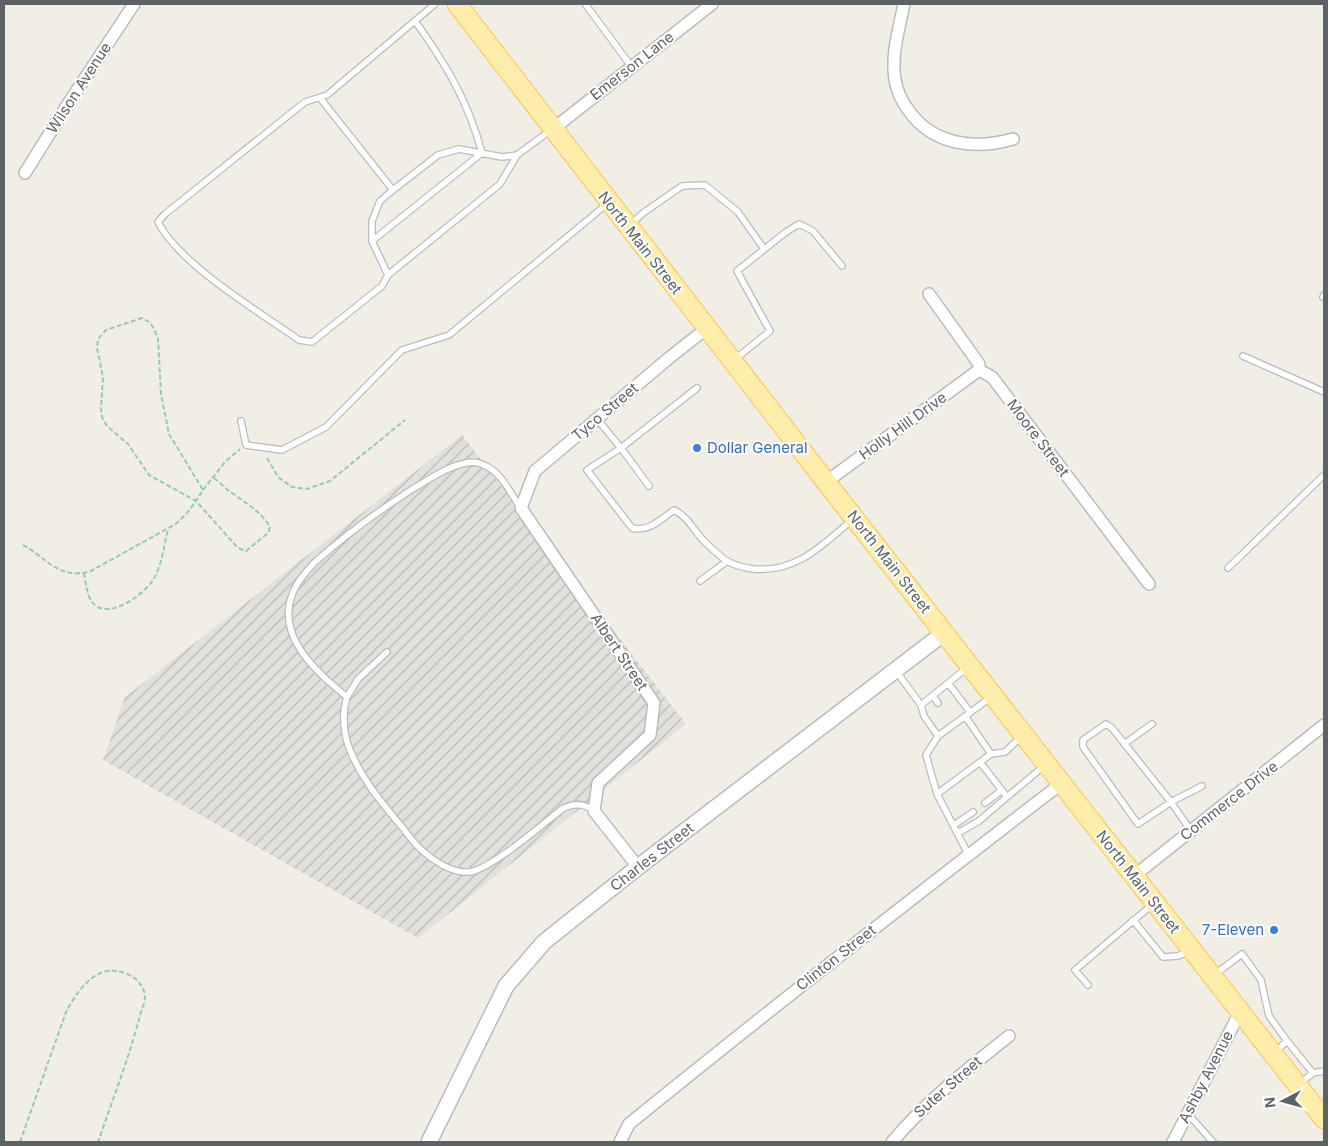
<svg xmlns="http://www.w3.org/2000/svg" width="1328" height="1146" font-family="Inter,sans-serif">
<style>
.industrial{fill:url(#industrial-furrows)}
.lines{fill:none;stroke-linecap:round;stroke-linejoin:round}
.service-casing{stroke:#b8bcc0;stroke-width:8}
.minor-casing{stroke:#b8bcc0;stroke-width:14}
.tertiary-casing{stroke:#b8bcc0;stroke-width:18}
.primary-casing{stroke:#ffc450;stroke-width:21}
.path{stroke:#97cda4;stroke-width:2;stroke-dasharray:5 2.5;stroke-linecap:butt}
.service{stroke:#fff;stroke-width:5.5}
.minor{stroke:#fff;stroke-width:11}
.tertiary{stroke:#fff;stroke-width:15}
.primary{stroke:#ffedac;stroke-width:19}
.shop-dot{fill:#3f7fe0;stroke:#fff;stroke-width:2}
.labels{text-anchor:middle;stroke-width:4;stroke-linejoin:round;paint-order:stroke}
.street-label{font-size:15px;fill:#5d6267;stroke:#fff}
.shop-label{font-size:15px;fill:#366cbe;stroke:#fff;text-anchor:start}
</style>
<defs>
<pattern id="industrial-furrows" width="10" height="10" patternUnits="userSpaceOnUse" patternTransform="scale(1.25)"><rect width="10" height="10" fill="#e2e0da"/><path d="M-1 1l2-2M0 10L10 0M9 11l2-2" fill="none" stroke="#bab9b5"/></pattern>
</defs>
<rect width="100%" height="100%" fill="#f1eee5"/>
<path class="industrial" d="M 462,435 L 686,724 L 418,938 L 103,760 L 125,697 Z"/>
<g class="lines">
<g class="service-casing">
<path id="service" d="M 435,4 L 327,95 L 305,102 L 165,214 L 158,222 C 180,265 258,311 299,340 L 312,342 L 382,286 L 388,275 L 372,241 L 372,221 L 380,201 L 393,190 L 438,155 L 459,149 L 502,157 L 517,155 L 551,130
M 587,4 L 586,5 L 631,66
M 320,98 L 393,190
M 630,225 L 643,213 L 682,186 L 705,185 L 738,212 L 764,249
M 372,241 L 482,153 C 468,101 446,64 415,21
M 388,275 L 500,184 L 517,155
M 1323,297 L 1324,295
M 1243,356 L 1324,392
M 734,360 L 770,331 L 737,271 L 786,232 L 799,224 L 813,231 L 842,266
M 597,419 L 621,448 L 587,470 L 632,528 C 649,532 660,520 674,510 C 687,516 693,529 703,540 C 707,544 712,549 717,553 C 728,564 739,567 754,569 C 796,573 823,545 853,519
M 241,421 L 246,445 L 282,450 L 326,427 L 402,350 L 449,335 L 607,204
M 649,486 L 621,448 L 697,388
M 1228,568 L 1324,475
M 700,581 L 726,562
M 387,652 L 358,679 L 347,697 C 318,673 276,638 292,595 C 296,583 305,573 314,563 C 344,536 377,512 411,490 C 428,480 446,467 466,463 C 473,461 481,463 488,467 C 503,475 511,495 521,508
M 896,671 L 921,705 L 968,667
M 948,683 L 970,712
M 933,696 L 938,703
M 347,697 C 343,710 343,724 346,738 C 355,771 380,801 402,827 C 409,836 416,846 425,853 C 437,863 452,873 469,872 C 490,870 543,824 562,809 C 573,803 584,803 594,811
M 921,705 L 924,716 L 938,736 L 990,698
M 965,716 L 991,754
M 938,736 L 926,755 L 937,794 L 968,854
M 1124,744 L 1152,724
M 980,762 L 1007,797 L 1044,766
M 937,794 L 991,754 L 1005,752 L 1021,737
M 985,803 L 1002,790
M 954,825 L 973,812
M 1191,831 L 1171,802 L 1138,824 L 1083,747 L 1083,740 L 1106,724 L 1112,728 L 1171,802 L 1202,786
M 958,833 L 979,821 L 1007,797
M 1133,920 L 1163,957 L 1178,956 L 1190,951
M 1214,975 L 1242,954 L 1261,980 L 1269,1016 L 1287,1041
M 1088,985 L 1075,970 L 1153,904
M 1276,1051 L 1287,1041 L 1313,1073 L 1324,1071
M 1299,1084 L 1313,1073
M 1187,1113 L 1213,1142"/>
</g>
<g class="minor-casing">
<path id="minor" d="M 904,4 C 899,29 891,54 895,80 C 897,91 902,102 909,111 C 933,145 975,150 1013,139
M 553,129 L 712,4
M 25,173 L 66,107 L 134,4
M 929,294 L 979,364 L 979,370
M 979,370 L 992,377 L 1149,584
M 826,482 L 979,370
M 638,867 L 594,811 L 598,783 L 650,735 L 654,703 L 521,508 L 535,471 L 669,358 L 707,328
M 1134,876 L 1324,725
M 620,1142 L 629,1124 C 772,1008 916,895 1062,783
M 892,1142 C 926,1102 967,1069 1009,1036
M 1173,1142 L 1240,1012"/>
</g>
<g class="tertiary-casing">
<path id="tertiary" d="M 429,1142 L 506,986 L 544,942 L 638,867 L 944,633"/>
</g>
<g class="primary-casing">
<path id="primary" d="M 457,4 L 826,482 L 1324,1119"/>
</g>
<path class="path" d="M 267,458 L 278,477 L 292,487 L 307,489 L 330,481 L 405,420
M 203,490 L 225,462 L 240,449
M 23,545 C 46,557 57,579 89,572 L 174,525 C 187,515 195,503 203,490 L 169,434 L 161,394 L 158,338 L 153,327 L 149,322 L 142,318 L 106,330 L 98,339 L 97,348 L 103,377 L 101,409 L 102,417 L 107,426 L 128,444 L 149,475 L 196,501 L 238,548 L 246,551 L 268,533 L 270,527 C 260,511 250,506 235,495 C 227,490 220,483 213,477
M 84,573 C 86,583 87,599 95,605 C 111,619 144,594 153,580 C 162,566 164,545 168,529
M 20,1142 L 66,1012 C 74,997 89,973 108,971 C 124,969 144,979 145,997 C 145,1003 140,1013 139,1019 C 128,1061 112,1101 98,1142"/>
<use href="#service" class="service"/>
<use href="#minor" class="minor"/>
<use href="#tertiary" class="tertiary"/>
<use href="#primary" class="primary"/>
</g>
<g class="shop-dot">
<circle cx="697" cy="448" r="5"/>
<circle cx="1274" cy="930" r="5"/>
</g>
<g class="labels">
<g class="street-label">
<text transform="translate(632 66) rotate(-38)" y="5">Emerson Lane</text>
<text transform="translate(79 88) rotate(-57)" y="5">Wilson Avenue</text>
<text transform="translate(640 243) rotate(52)" y="5">North Main Street</text>
<text transform="translate(605 412) rotate(-40)" y="5">Tyco Street</text>
<text transform="translate(903 426) rotate(-36)" y="5">Holly Hill Drive</text>
<text transform="translate(1038 438) rotate(53)" y="5">Moore Street</text>
<text transform="translate(889 562) rotate(52)" y="5">North Main Street</text>
<text transform="translate(619 652) rotate(56)" y="5">Albert Street</text>
<text transform="translate(1229 801) rotate(-38)" y="5">Commerce Drive</text>
<text transform="translate(652 857) rotate(-38)" y="5">Charles Street</text>
<text transform="translate(1138 882) rotate(52)" y="5">North Main Street</text>
<text transform="translate(836 958) rotate(-38)" y="5">Clinton Street</text>
<text transform="translate(1206 1077) rotate(-63)" y="5">Ashby Avenue</text>
<text transform="translate(948 1087) rotate(-41)" y="5">Suter Street</text>
</g>
<g class="shop-label">
<text x="707" y="453">Dollar General</text>
<text x="1264" y="935" text-anchor="end">7-Eleven</text>
</g>
</g>
<rect width="1328" height="1146" fill="none" stroke="#5d6267" stroke-width="10"/>
<g transform="translate(1283 1101) rotate(264)" stroke="#ffffff" stroke-width="4" paint-order="stroke">
<path d="M0-4L9 19L0 12L-9 19Z" fill="#5d6267"/>
<text y="-8" font-size="14" font-weight="bold" text-anchor="middle" fill="#5d6267">N</text>
</g>
</svg>
